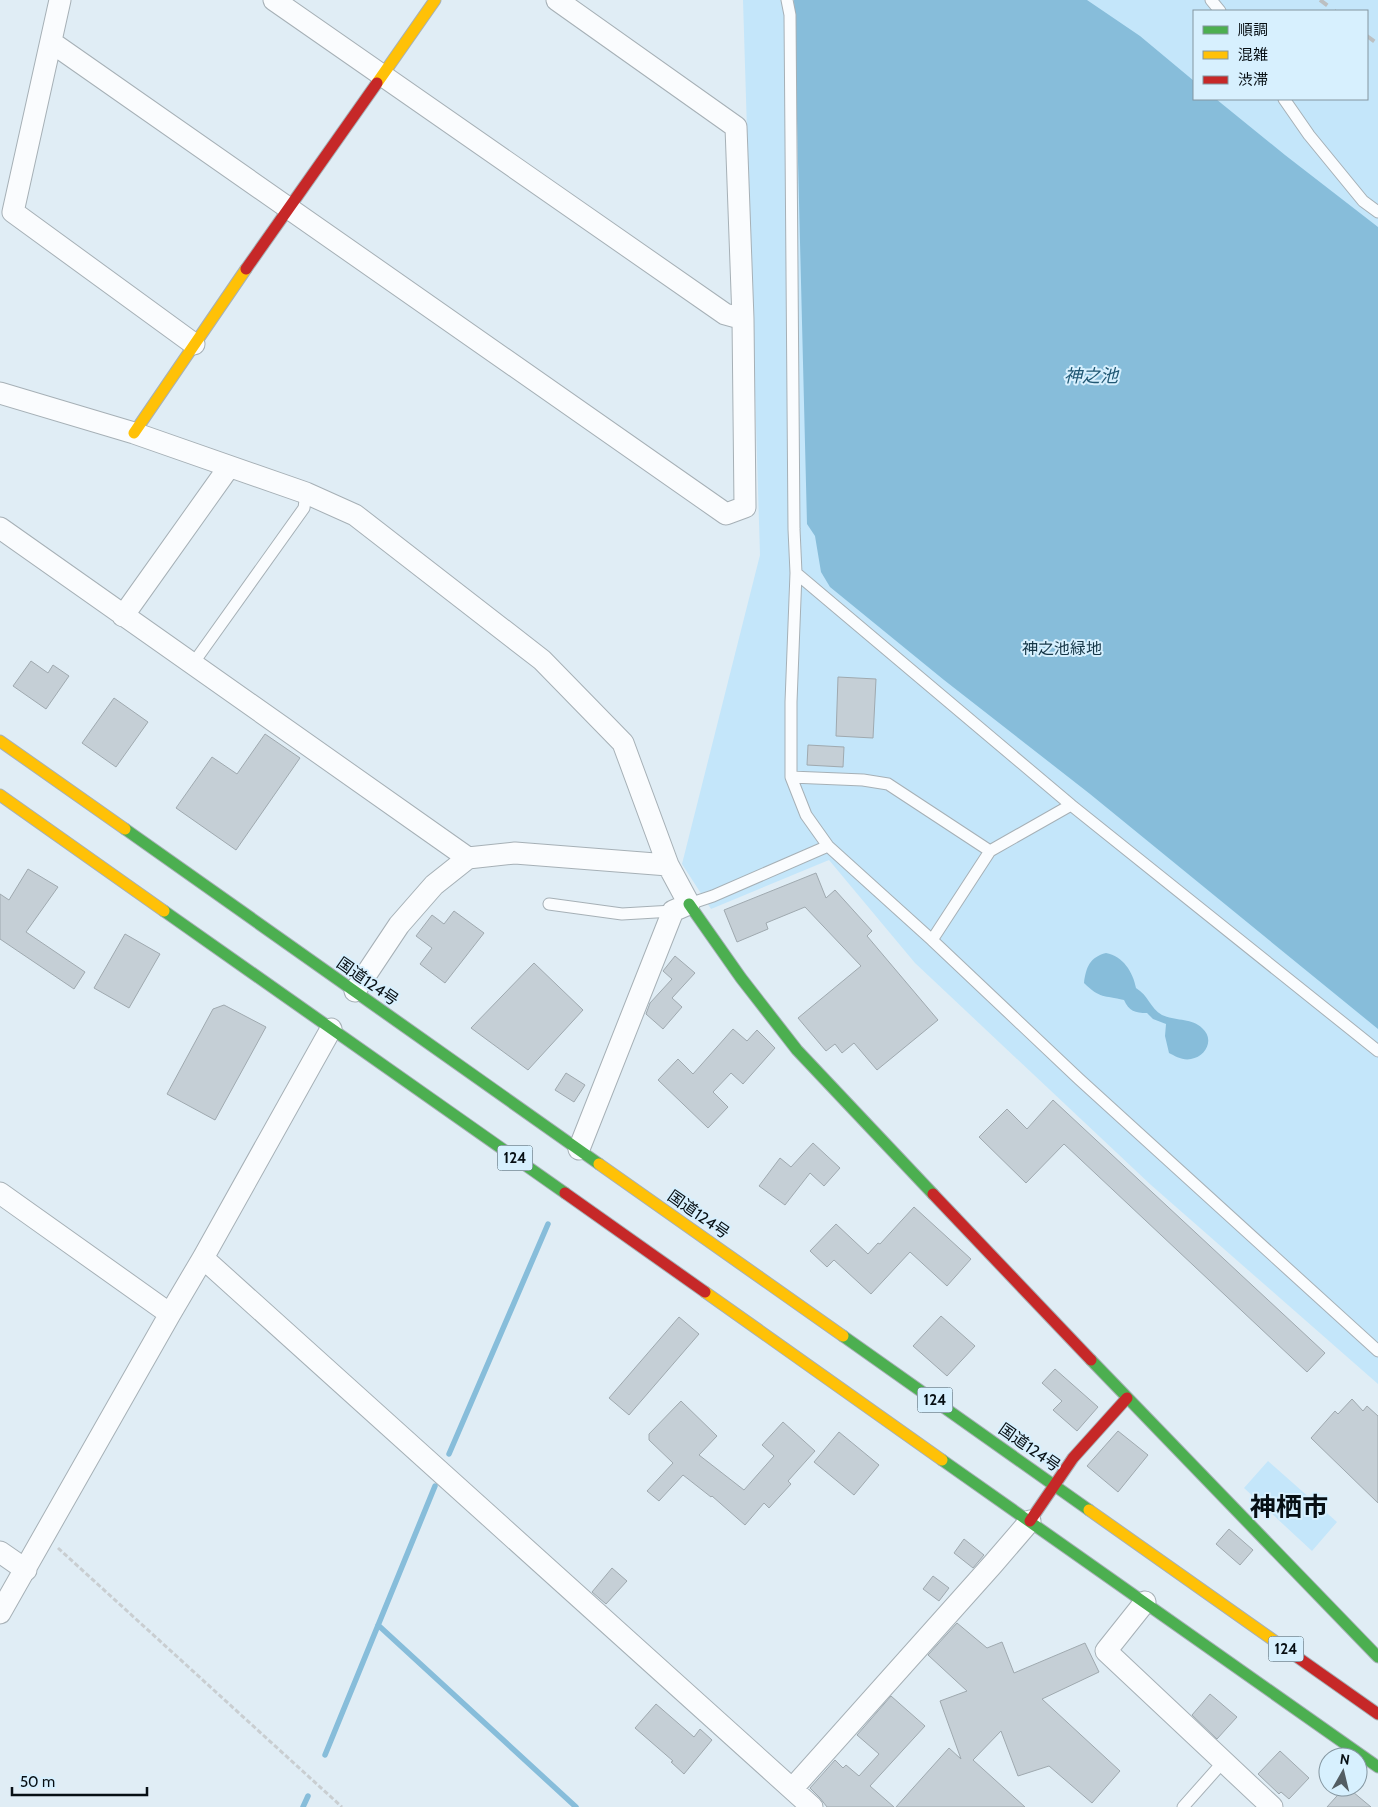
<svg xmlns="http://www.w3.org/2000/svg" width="1378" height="1807" font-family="Cabin,'Noto Sans JP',sans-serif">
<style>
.green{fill:#c4e6fa;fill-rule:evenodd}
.water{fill:#87bdda}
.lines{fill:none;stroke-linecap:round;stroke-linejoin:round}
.stream{stroke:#87bdda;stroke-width:5.5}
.building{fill:#c5cfd6;stroke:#9fa9af}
.lane-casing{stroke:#a6b0b6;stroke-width:13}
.street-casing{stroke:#a6b0b6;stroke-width:23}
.fast-casing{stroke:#a6b0b6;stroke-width:13}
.slow-casing{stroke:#a6b0b6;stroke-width:13}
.jam-casing{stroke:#a6b0b6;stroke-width:13}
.path{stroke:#c9ced1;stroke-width:3;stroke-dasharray:5 2.5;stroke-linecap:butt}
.lane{stroke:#fafcfe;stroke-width:11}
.street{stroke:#fafcfe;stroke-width:21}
.fast{stroke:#4caf50;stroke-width:11}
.slow{stroke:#ffc107;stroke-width:11}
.jam{stroke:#c62828;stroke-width:11}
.rail{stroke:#bcc0c2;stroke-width:4;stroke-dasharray:9 9;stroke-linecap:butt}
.labels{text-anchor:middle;stroke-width:4;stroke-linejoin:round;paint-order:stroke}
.shield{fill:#d7f0fe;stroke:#45525a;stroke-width:1}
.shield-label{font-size:15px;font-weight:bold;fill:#070f14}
.park-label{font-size:16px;fill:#143546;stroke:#d7f0fe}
.street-label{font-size:16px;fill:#070f14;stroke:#d7f0fe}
.water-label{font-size:18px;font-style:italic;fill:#215874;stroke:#d7f0fe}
.town-label{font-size:26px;font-weight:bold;fill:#070f14;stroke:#d7f0fe}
</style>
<rect width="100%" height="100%" fill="#e0edf5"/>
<path class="green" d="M 743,0 L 1378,0 L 1378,1384 L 1151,1185 L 915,963 L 829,860 L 711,909 L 682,864 L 760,555 ZM 1194,11 L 1367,11 L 1367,99 L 1194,99 Z
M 1268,1461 L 1337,1522 L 1312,1551 L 1244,1488 Z"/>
<path class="water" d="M 794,0 L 1087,0 L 1140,36 L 1194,81 L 1194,99 L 1216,99 L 1285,155 L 1378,227 L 1378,1029 L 1090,794 L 944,680 L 830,587 L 821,572 L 815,536 L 807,524 Z
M 1106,953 C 1123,956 1133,972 1136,988 C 1149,996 1150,1008 1162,1015 C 1175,1021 1192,1018 1202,1028 C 1215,1039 1206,1057 1191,1059 C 1183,1061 1175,1056 1169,1053 L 1165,1036 L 1166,1024 L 1153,1019 L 1147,1013 C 1135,1013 1129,1011 1124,1000 C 1104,995 1100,999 1084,983 C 1086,967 1090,957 1106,953 Z"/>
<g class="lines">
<path class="stream" d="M 449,1454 L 548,1224
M 378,1625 L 576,1807
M 325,1755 L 435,1486
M 303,1807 L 308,1796"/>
</g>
<path class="building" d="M 31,661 L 48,673 L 53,665 L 69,676 L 46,709 L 13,686 Z
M 838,677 L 876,679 L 873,738 L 836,736 Z
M 114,698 L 148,722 L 116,767 L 82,743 Z
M 265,734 L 300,758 L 236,850 L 176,808 L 212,757 L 237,774 Z
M 808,745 L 844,747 L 843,767 L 807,765 Z
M 28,869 L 58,887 L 26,932 L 85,972 L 74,989 L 0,939 L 0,894 L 9,900 Z
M 816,873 L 826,898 L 835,890 L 872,931 L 867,936 L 938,1020 L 877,1070 L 854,1043 L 842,1053 L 835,1044 L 826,1051 L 798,1018 L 861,966 L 805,907 L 766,923 L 768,929 L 737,942 L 724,910 Z
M 454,911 L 484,933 L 445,983 L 420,964 L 432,948 L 416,936 L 432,915 L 444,924 Z
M 125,934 L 160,954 L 129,1008 L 94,988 Z
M 675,956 L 695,973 L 672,998 L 682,1007 L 663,1029 L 646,1014 L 650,1003 L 672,979 L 663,971 Z
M 534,963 L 583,1010 L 528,1070 L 471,1028 Z
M 224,1005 L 266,1027 L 215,1120 L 167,1094 L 213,1009 Z
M 733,1029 L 747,1041 L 757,1030 L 775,1048 L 743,1084 L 731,1073 L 713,1092 L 728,1107 L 708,1128 L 658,1080 L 678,1059 L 693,1074 Z
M 566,1073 L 585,1085 L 574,1102 L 555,1090 Z
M 1053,1100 L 1325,1353 L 1307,1372 L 1064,1144 L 1026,1183 L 979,1137 L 1007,1109 L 1027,1129 Z
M 813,1143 L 840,1168 L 824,1186 L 810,1173 L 785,1205 L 759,1186 L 780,1158 L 791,1167 Z
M 914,1207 L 971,1259 L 947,1286 L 910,1252 L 871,1294 L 834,1260 L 827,1267 L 810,1251 L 836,1224 L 868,1254 L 878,1243 L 880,1244 Z
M 941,1316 L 975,1346 L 947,1376 L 913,1346 Z
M 679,1317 L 699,1334 L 629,1415 L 609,1398 Z
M 1055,1369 L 1098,1407 L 1077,1431 L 1053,1410 L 1062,1401 L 1042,1383 Z
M 1352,1399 L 1363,1411 L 1367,1406 L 1378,1416 L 1378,1503 L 1311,1438 L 1335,1411 L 1338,1414 Z
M 681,1401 L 717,1436 L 699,1455 L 744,1490 L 774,1456 L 762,1445 L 783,1422 L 815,1451 L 788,1481 L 791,1484 L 769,1508 L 764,1503 L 745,1525 L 712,1496 L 711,1497 L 683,1475 L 659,1501 L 647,1491 L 673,1463 L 649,1440 L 649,1434 Z
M 1118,1431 L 1148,1455 L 1118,1492 L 1087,1466 Z
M 839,1432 L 879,1465 L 854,1495 L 814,1462 Z
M 1229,1529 L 1253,1550 L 1240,1565 L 1216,1544 Z
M 964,1539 L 984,1555 L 973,1568 L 954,1553 Z
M 612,1568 L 627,1581 L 606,1604 L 592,1592 Z
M 933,1576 L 949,1588 L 939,1601 L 923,1589 Z
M 957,1623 L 987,1648 L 1002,1642 L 1014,1673 L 1085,1643 L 1099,1672 L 1042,1699 L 1120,1771 L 1092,1803 L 1049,1766 L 1018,1776 L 1001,1731 L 973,1760 L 1025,1807 L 896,1807 L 949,1748 L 961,1759 L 940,1701 L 967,1691 L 928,1655 Z
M 1210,1694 L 1237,1717 L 1217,1739 L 1192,1715 Z
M 891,1696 L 925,1726 L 870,1786 L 894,1807 L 827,1807 L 820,1798 L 810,1788 L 835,1760 L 843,1768 L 846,1765 L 859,1776 L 879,1754 L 857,1735 Z
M 656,1704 L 694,1737 L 700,1729 L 712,1740 L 684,1774 L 671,1762 L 673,1761 L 635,1728 Z
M 1280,1751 L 1309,1778 L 1289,1799 L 1281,1792 L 1279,1794 L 1258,1774 Z
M 1345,1787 L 1347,1787 L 1371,1807 L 1327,1807 Z"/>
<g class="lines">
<g class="lane-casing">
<path id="lane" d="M 787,0 L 790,15 L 794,529 L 796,573 L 791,702 L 791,777 L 806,815 L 828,846 L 932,940 L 1079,1079 L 1378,1351
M 1211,0 L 1220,11
M 1284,99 L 1309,135 L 1363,201 L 1378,212
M 796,573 L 1071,805 L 1378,1051
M 192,665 L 304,508 L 306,493
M 791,777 L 863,780 L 888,784 L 990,851
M 549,904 L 622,914 L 673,911
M 689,904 L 713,896 L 828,846
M 932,940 L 990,851 L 1071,805
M 1183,1807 L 1223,1762"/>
</g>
<g class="street-casing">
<path id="street" d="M 60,0 L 13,212 L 194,344
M 274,0 L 725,314 L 743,319
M 51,42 L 726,514 L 745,507 L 743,319 L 736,127 L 557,0
M 0,393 L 134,433 L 306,493 L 355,515 L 542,660 L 623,743 L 668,865 L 689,904 L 673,911 L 579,1149
M 0,528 L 468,858
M 123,616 L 229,467
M 355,991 L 399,925 L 434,885 L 468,858 L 515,853 L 668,865
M 0,1193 L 170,1314
M 203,1258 L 812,1807
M 0,1552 L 26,1570
M 1145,1602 L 1106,1651 L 1272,1807
M 0,1613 L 170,1314 L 203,1258 L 331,1029
M 792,1789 L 993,1564 L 1030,1521"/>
</g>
<g class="fast-casing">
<path id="fast" d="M 125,829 L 599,1164
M 689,904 L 741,978 L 797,1050 L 933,1194
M 164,911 L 565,1193
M 843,1336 L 1089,1510
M 1091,1360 L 1378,1657
M 942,1460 L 1378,1767"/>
</g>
<g class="slow-casing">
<path id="slow" d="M 377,83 L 435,0
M 134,433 L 246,269
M 0,741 L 125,829
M 0,795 L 164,911
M 599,1164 L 843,1336
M 705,1292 L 942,1460
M 1089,1510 L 1283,1647"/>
</g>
<g class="jam-casing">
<path id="jam" d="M 246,269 L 377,83
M 565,1193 L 705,1292
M 933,1194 L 1091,1360
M 1030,1521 L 1073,1458 L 1127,1398
M 1283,1647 L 1378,1714"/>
</g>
<path class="path" d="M 58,1548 L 342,1807"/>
<use href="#lane" class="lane"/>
<use href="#street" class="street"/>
<use href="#fast" class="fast"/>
<use href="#slow" class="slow"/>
<use href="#jam" class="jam"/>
<path class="rail" d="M 1320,0 L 1335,11
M 1367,36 L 1378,44"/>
</g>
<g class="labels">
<g class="shield">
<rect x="497.5" y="1145.5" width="35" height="25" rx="4"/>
<rect x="917.5" y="1387.5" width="35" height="25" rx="4"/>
<rect x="1268.5" y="1636.5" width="35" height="25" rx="4"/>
</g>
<g class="shield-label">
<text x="515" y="1163">124</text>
<text x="935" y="1405">124</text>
<text x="1286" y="1654">124</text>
</g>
<g class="park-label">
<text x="1062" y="654">神之池緑地</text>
</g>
<g class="street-label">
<text transform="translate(368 981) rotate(35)" y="6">国道124号</text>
<text transform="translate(699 1214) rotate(35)" y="6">国道124号</text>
<text transform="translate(1030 1447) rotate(35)" y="6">国道124号</text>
</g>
<g class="water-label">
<text x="1091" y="382">神之池</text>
</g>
<g class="town-label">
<text x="1289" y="1516">神栖市</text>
</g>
</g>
<rect x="1193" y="10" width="175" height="90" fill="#d7f0fe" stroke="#8496a0"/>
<rect x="1203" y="26" width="25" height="8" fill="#4caf50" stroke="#8496a0"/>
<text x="1238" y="35" font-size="15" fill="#070f14">順調</text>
<rect x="1203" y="51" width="25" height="8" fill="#ffc107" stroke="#8496a0"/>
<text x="1238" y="60" font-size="15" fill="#070f14">混雑</text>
<rect x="1203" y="76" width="25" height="8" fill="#c62828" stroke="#8496a0"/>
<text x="1238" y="85" font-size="15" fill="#070f14">渋滞</text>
<g transform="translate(1343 1772) rotate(8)"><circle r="24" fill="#d7f0fe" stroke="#8496a0"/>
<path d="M0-4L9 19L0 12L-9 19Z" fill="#535d63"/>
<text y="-8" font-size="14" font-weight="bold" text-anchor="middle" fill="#070f14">N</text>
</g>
<path d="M12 1787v8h135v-8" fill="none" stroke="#070f14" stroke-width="2.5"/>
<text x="20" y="1787" font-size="15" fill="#070f14" stroke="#d7f0fe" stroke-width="4" paint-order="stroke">50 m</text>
</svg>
